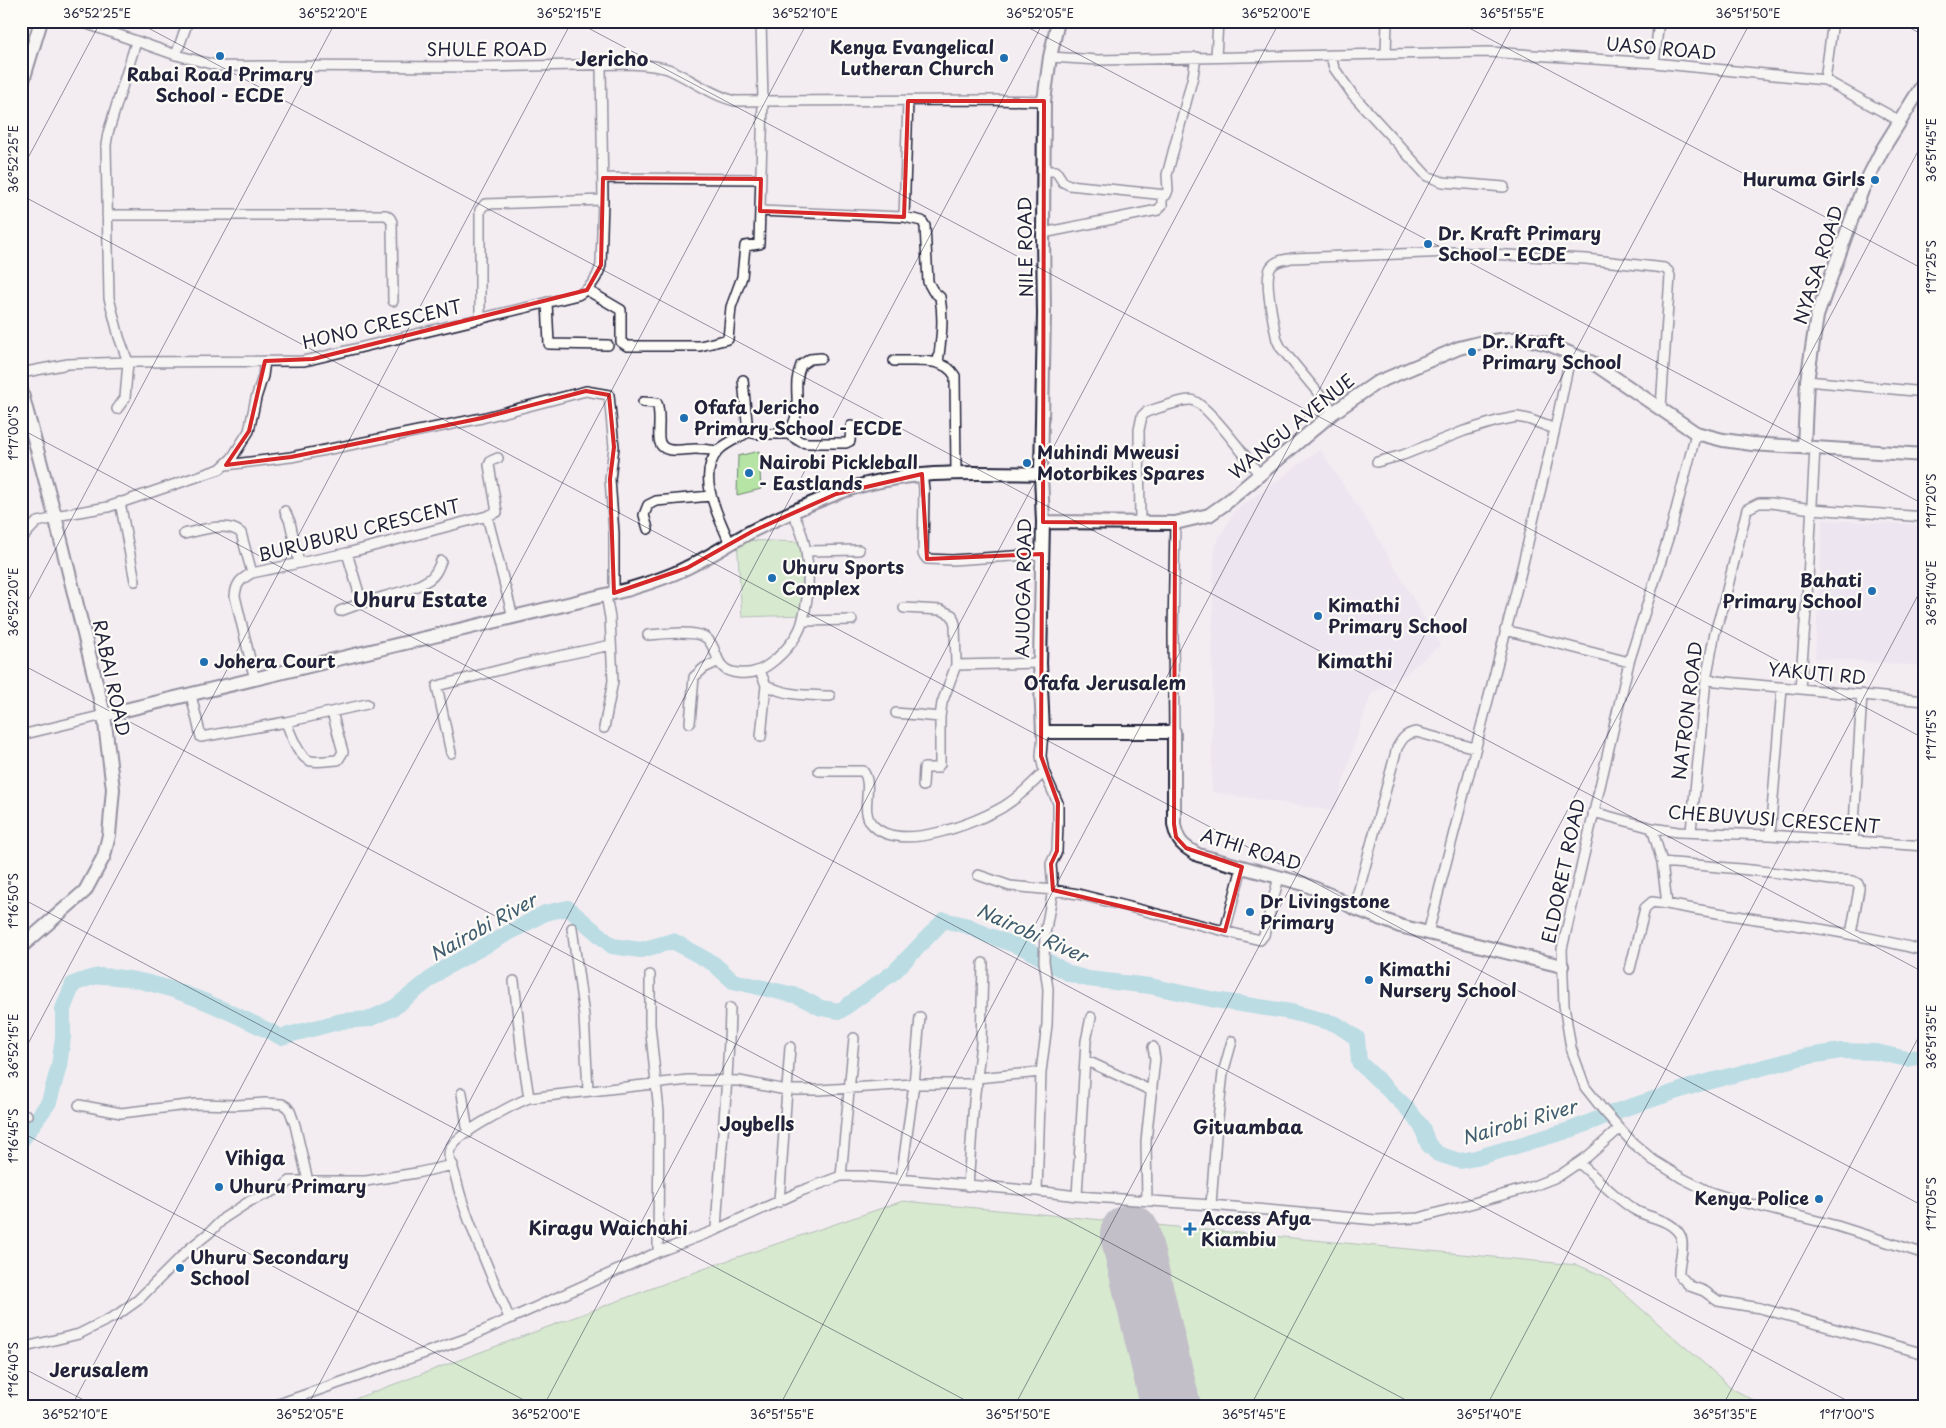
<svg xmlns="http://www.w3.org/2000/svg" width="1946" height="1428" font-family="'Playpen Sans',sans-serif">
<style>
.built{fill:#e7dbec}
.green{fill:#b5e4a4;stroke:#6c8370}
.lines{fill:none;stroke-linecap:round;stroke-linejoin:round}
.river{stroke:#77c8cf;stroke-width:16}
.runway{stroke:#8a8896;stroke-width:60}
.street-casing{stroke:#22223b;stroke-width:12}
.secondary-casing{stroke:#22223b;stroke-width:16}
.street{stroke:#fdfcf7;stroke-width:9}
.secondary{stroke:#fdfcf7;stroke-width:12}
.marked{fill:none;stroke:#d62828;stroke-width:4;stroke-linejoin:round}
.ticks{fill:none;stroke:#22223b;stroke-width:1;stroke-opacity:0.45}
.poi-dot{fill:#1f6fb2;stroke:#fdfcf7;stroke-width:2}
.labels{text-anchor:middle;stroke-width:4.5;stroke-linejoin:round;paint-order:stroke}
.poi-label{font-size:18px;font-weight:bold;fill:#22223b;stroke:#fdfcf7;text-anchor:start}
.street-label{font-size:18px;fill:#22223b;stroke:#fdfcf7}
.neighbourhood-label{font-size:19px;font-weight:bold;fill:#22223b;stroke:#fdfcf7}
.water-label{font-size:19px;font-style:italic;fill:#405c6f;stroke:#fdfcf7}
.quarter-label{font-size:20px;font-weight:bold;fill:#22223b;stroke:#fdfcf7}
.neatline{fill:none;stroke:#22223b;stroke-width:2}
.ticks-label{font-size:12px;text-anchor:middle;fill:#22223b}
</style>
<rect width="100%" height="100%" fill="#f3edf2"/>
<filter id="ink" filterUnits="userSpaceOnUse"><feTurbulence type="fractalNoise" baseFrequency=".02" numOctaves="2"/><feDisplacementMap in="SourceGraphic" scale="10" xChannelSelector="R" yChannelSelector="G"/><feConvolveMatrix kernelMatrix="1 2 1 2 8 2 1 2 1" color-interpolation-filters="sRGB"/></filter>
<g filter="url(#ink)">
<path class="built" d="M 1320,450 L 1373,530 L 1440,645 L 1403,676 L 1371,694 L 1352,751 L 1335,811 L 1212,792 L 1213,588 L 1215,545 L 1235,511 Z
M 1823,520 L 1925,525 L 1925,666 L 1815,658 Z"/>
<path class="green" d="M 759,451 L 761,489 L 737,495 L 738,456 Z
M 737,540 L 805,542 L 804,615 L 742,617 Z
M 903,1201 L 1577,1265 L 1604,1276 L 1733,1389 L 1766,1407 L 333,1407 L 717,1264 Z"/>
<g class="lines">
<path class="river" d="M 21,1141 L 49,1102 L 59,1066 L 63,1037 L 63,1009 L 73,984 C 82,981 94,975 103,976 C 164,979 227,1010 281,1037 L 342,1021 L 369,1019 L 395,1007 L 443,969 L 545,913 L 568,908 L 612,946 L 641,950 L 673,941 L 714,964 L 733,981 L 798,996 L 821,1008 L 840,1011 L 894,972 L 944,920 L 968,926 L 987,935 L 1026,949 L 1070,974 L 1088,979 L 1150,986 L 1215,1000 L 1291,1012 L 1336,1024 L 1357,1038 L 1359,1062 L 1406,1107 L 1422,1127 L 1428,1144 L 1438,1154 L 1460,1161 L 1476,1158 L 1573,1129 L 1620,1110 L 1699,1084 L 1803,1057 L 1841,1051 L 1876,1052 L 1907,1059 L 1925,1055"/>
<path class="runway" d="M 1130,1234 L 1171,1407"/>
<g class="street-casing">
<path id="street" d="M 79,21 L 176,55 L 219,66 L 480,67 L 629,64 C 642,65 655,65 668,69 C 691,79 711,95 735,101 L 990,100 L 1044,101
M 136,42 L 108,133 L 106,145 L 109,298 L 119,337 L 128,362 L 303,361 L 313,359 L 578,295 C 591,288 597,279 601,265 L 603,200 L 601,66
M 1386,54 L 1387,21
M 176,55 L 188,21
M 1331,56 L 1334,68 L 1353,95 L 1427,176 L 1443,182 L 1504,187
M 1050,57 L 1098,60 L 1489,52 L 1654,63 L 1825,80 L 1900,121
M 1216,57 L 1218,21
M 1654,63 L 1659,21
M 1825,80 L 1833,21
M 1043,171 L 1056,171 L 1063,182 L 1069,185 L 1166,195 L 1168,190 L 1167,175 L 1193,76 L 1196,57
M 603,178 L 761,179
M 760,211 L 904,217 L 922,221 L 925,226 L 928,282 L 933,291 L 940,297 C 944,321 941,339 938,363
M 107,215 L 386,215 L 390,218 L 392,222 L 393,301
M 904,217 L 908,101
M 1043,233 L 1158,210 L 1162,205 L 1162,195
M 587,290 L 621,310 L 621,342 L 627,346 L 700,346 L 728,339 L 731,307 L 742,277 L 745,246 L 759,244 L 763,101 L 761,21
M 547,302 L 549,344 L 608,345
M 480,319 L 480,210 L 485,204 L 603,200
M 894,361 C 914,362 944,356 955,376 L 956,472
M 21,373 L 68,364 L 128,362 L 125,398 L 117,409
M 743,380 L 748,432
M 1807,381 L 1925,392
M 643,402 L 657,403 C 661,414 658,427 659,438 C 660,456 684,449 695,449 C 703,449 711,450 718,451
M 1334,412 L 1281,348 L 1277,340 C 1274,325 1263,279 1271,267 C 1276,260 1284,260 1292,258 L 1451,252 L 1586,259 L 1664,268 L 1668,271 L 1670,276 L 1661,407
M 1696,433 L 1671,529 L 1629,662 L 1562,949 L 1564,1005 L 1571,1048 L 1585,1087 L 1604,1111 L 1633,1143 L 1653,1160 L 1682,1178 L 1710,1192 L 1735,1200 L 1837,1226 L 1925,1254
M 788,434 C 806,406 790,391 801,365 L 810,359 L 821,358
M 1377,462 L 1403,455 L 1464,431 L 1497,421 L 1517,417 L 1528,419 L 1555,429
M 226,465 L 291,457 L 482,418 L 586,391 L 609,395 L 614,447 L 610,479 L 614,533 L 614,593
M 922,474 L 924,489 L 923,554 L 927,559 L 952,560 L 1042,554
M 120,502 L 135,581
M 285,511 L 290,522 L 299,563
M 55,516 L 108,507 L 220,469 L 232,458 L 249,431 L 256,398 L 263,376 L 265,361
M 487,516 L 497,512 L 489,465 L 491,461 L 498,458
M 1140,522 L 1139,430 L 1142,416 L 1146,412 C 1156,409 1183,399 1191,400 C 1205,401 1249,461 1259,474
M 648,529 L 644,515 L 648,505 L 656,501 L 711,496
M 184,534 C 200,530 227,521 241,533 L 252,573
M 21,536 L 24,536 L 37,522 L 56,518
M 730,544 C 720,518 695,477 718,451 C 725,443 739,438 748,432 L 757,434 L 788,434 L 801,442 L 808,443 L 846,443 L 850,441 L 851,426
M 807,551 L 859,550
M 347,553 L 362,603 C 382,596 410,592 428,580 C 435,576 438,569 441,561
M 904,608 L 941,610 L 952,615 L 955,624 L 956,665
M 340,611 L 362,603
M 803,621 L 852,620
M 1505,630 L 1629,662
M 648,635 C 662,634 693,630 705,637 C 720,647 712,671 738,673 C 754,675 764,669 776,659 C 787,649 800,634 803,619 C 812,585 810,542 792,512
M 760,671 L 766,685 L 761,737
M 255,680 L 235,596 C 236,583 241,579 252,573 L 347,553 L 487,516 L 513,617
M 1706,680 L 1925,701
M 766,685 C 786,696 808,695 830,696
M 1800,689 L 1807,598 L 1815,447
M 191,695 L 201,737 L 286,722 L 367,704
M 896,713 L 940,717 L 942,703 L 956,665 L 1040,663
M 286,722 C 290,732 299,759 311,761 C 319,763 330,760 338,760 L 343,752 L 332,712
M 690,723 L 694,677 L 704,668 L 717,662
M 604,728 L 613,681 L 610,618 L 606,595
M 1174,732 L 1173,633 L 1175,523
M 21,735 L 104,715
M 451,753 L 437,686 L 531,662 L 611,645
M 819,771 L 863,771 C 874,785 860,809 871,823 C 897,855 975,823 1003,807 C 1019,797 1031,785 1044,772
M 923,786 L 924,768 L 937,768 L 940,764 L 940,717
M 1593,812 L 1652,828 L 1678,832 L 1770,835 L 1925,846
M 1652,828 L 1662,862 L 1667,904 C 1753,921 1840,928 1925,951
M 1691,831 L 1706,680 L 1715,632 L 1724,602 L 1747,509 L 1759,503 L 1771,503 L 1812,509 L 1925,517
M 1770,835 L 1782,688
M 1853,841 L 1862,694
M 1662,862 C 1719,867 1775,871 1830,880 C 1839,881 1854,878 1859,885 L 1859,889 L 1851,934
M 978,875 L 1010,886 L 1053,890 L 1078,894 L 1260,940 L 1264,935 L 1279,877
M 1354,908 L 1397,748 C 1402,739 1405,734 1416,732 L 1475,748
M 572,928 L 584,1016 L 588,1090
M 1225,931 L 1242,867
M 1428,933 L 1520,576 L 1555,429 L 1571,353
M 1630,969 L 1645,908 L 1652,902 L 1667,904
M 650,975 L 650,1025 L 659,1112 L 658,1252
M 514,981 L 521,1045 L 529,1098
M 1085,1060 L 1152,1091
M 977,1078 L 1041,1072
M 462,1093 L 468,1133
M 79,1105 L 121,1113 L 196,1104 L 237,1105 L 265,1103 L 282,1104 L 287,1107 L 290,1111 L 295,1125 L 308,1181
M 21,1115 L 27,1115
M 1579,1163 C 1597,1178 1615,1198 1635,1210 C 1650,1219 1673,1219 1681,1237 C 1685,1249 1678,1262 1679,1275 L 1690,1286 L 1704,1291 L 1718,1301 L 1760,1308 L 1925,1354
M 841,1176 L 854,1038
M 901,1180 L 914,1084 L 920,1017
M 968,1186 L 974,1101 L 981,1044 L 983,963
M 1037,1191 L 1041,1072 L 1047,1025 L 1048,989 L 1044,961 L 1045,934 L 1053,890 L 1051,864 L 1057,851 L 1058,824 L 1058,803 L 1044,772 L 1041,756 L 1043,732
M 1077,1196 L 1086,1041 L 1091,1017
M 1147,1201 L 1146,1141 L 1155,1059 L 1153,1047
M 779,1202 L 790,1047
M 1211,1205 L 1216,1136 L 1223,1073 L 1232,1041
M 716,1230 C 720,1156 729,1083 730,1008
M 509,1318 C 493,1278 474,1238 461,1197 C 457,1184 455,1172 450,1160 C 448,1156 449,1149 452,1146 C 459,1133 514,1104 529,1098 L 688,1080 L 739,1081 L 786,1090 L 819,1090 L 914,1084 L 977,1084
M 21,1348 L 79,1334 L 117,1315 L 138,1300 L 189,1249 L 209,1233 L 224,1218 L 250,1201 L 283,1187 L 290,1181 L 366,1181 L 416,1173 L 453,1165
M 270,1407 L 465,1339 L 658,1252 L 716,1230 L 801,1191 L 841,1176 L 862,1176 L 1037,1191 L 1077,1196 L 1211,1205 L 1376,1220 L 1419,1218 L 1531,1187 L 1559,1176 L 1587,1157 L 1619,1129"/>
</g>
<g class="secondary-casing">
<path id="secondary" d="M 1058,21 L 1050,57 L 1044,101 L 1043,233 L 1044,314 L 1041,474 L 1043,522 L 1040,663 L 1043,732 L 1174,732 L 1174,824 C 1177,842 1183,846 1198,855 L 1304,884 L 1330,895 L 1354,908 L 1400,926 L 1562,966
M 21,87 L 41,21
M 21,390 L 55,516 L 104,715 L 113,789 L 109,835 L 104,856 L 85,891 L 21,947
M 1804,447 L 1807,381 L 1817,316 L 1862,190 L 1882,150 L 1925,81
M 1043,522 L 1175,523 L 1209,515 L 1226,503 L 1334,412 L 1376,383 L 1459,348 L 1479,343 L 1500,340 L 1524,338 L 1548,344 L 1593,363 L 1696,433 L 1723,440 L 1752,444 L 1925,455
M 104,715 L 626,590 C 646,584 667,578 686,568 C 709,557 730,543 752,531 C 779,517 807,505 835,494 C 902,469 972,472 1041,474"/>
</g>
<use href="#street" class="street"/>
<use href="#secondary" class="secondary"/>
</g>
</g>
<path d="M0 0H1946V1428H0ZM 908,101 L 1044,101 L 1043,522 L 1175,523 L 1174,824 L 1176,837 L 1186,848 L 1242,867 L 1225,931 L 1053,890 L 1051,864 L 1057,851 L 1058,803 L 1041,756 L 1042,554 L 927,559 L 922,474 L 836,494 L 753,531 L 687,568 L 614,593 L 610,479 L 614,447 L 609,395 L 586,391 L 482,418 L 291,457 L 226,465 L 249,431 L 265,361 L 313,359 L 587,290 L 601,265 L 603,178 L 761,179 L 760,211 L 904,217 Z" fill="#f3edf2" fill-opacity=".55" fill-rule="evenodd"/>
<path class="marked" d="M 908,101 L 1044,101 L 1043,522 L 1175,523 L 1174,824 L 1176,837 L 1186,848 L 1242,867 L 1225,931 L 1053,890 L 1051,864 L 1057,851 L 1058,803 L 1041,756 L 1042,554 L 927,559 L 922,474 L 836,494 L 753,531 L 687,568 L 614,593 L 610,479 L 614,447 L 609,395 L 586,391 L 482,418 L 291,457 L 226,465 L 249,431 L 265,361 L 313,359 L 587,290 L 601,265 L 603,178 L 761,179 L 760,211 L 904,217 Z"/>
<path class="ticks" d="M 135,21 L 1925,973M 575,21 L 1925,739M 1016,21 L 1925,505M 1456,21 L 1925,270M 1897,21 L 1925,36M 21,171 L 101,21M 21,195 L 1925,1207M 21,429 L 1859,1407M 21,614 L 336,21M 21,664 L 1419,1407M 21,898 L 978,1407M 21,1057 L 572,21M 21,1132 L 537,1407M 21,1367 L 97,1407M 71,1407 L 808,21M 307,1407 L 1044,21M 543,1407 L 1280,21M 779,1407 L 1515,21M 1014,1407 L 1751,21M 1250,1407 L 1925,138M 1486,1407 L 1925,582M 1722,1407 L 1925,1025"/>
<g class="poi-dot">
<circle cx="220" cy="56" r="5"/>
<circle cx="1004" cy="58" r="5"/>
<circle cx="1875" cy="180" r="5"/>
<circle cx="1428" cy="244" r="5"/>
<circle cx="1472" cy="352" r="5"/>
<circle cx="684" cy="418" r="5"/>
<circle cx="1027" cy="463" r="5"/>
<circle cx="749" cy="473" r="5"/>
<circle cx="772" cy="578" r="5"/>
<circle cx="1872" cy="591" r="5"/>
<circle cx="1318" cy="616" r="5"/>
<circle cx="204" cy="662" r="5"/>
<circle cx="1250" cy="912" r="5"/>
<circle cx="1369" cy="980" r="5"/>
<circle cx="219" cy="1187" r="5"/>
<circle cx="1819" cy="1199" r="5"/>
<path d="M1187.5 1221.5h5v5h5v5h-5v5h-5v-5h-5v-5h5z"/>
<circle cx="180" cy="1268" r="5"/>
</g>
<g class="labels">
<g class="poi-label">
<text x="994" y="54" text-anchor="end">Kenya Evangelical<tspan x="994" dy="21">Lutheran Church</tspan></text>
<text x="220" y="81" text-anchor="middle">Rabai Road Primary<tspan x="220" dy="21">School - ECDE</tspan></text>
<text x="1865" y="186" text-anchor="end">Huruma Girls</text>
<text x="1438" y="240">Dr. Kraft Primary<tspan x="1438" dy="21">School - ECDE</tspan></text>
<text x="1482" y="348">Dr. Kraft<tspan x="1482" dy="21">Primary School</tspan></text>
<text x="694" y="414">Ofafa Jericho<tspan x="694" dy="21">Primary School - ECDE</tspan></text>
<text x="1037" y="459">Muhindi Mweusi<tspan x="1037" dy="21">Motorbikes Spares</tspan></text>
<text x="759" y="469">Nairobi Pickleball<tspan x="759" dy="21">- Eastlands</tspan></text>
<text x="782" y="574">Uhuru Sports<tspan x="782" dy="21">Complex</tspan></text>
<text x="1862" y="587" text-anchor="end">Bahati<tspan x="1862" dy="21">Primary School</tspan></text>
<text x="1328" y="612">Kimathi<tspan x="1328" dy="21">Primary School</tspan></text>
<text x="214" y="668">Johera Court</text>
<text x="1260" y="908">Dr Livingstone<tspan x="1260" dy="21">Primary</tspan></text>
<text x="1379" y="976">Kimathi<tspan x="1379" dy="21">Nursery School</tspan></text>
<text x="229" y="1193">Uhuru Primary</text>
<text x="1809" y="1205" text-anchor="end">Kenya Police</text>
<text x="1201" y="1225">Access Afya<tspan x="1201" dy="21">Kiambiu</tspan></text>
<text x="190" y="1264">Uhuru Secondary<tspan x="190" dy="21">School</tspan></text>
</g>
<g class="street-label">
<text transform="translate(1661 49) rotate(5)" y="6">UASO ROAD</text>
<text x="487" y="56">SHULE ROAD</text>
<text transform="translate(1026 247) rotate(-91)" y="6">NILE ROAD</text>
<text transform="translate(1819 265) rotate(-72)" y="6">NYASA ROAD</text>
<text transform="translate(382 325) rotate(-13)" y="6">HONO CRESCENT</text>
<text transform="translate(1292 427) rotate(-39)" y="6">WANGU AVENUE</text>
<text transform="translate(359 531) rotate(-14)" y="6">BURUBURU CRESCENT</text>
<text transform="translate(1024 588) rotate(-89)" y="6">AJUOGA ROAD</text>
<text transform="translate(1817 674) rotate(5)" y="6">YAKUTI RD</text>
<text transform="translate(111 678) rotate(78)" y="6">RABAI ROAD</text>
<text transform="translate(1688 711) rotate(-83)" y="6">NATRON ROAD</text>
<text transform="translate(1774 820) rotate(4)" y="6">CHEBUVUSI CRESCENT</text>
<text transform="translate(1251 850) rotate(17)" y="6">ATHI ROAD</text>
<text transform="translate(1564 871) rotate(-78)" y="6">ELDORET ROAD</text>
</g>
<g class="neighbourhood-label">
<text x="1355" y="668">Kimathi</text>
<text x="1105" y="690">Ofafa Jerusalem</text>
<text x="757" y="1131">Joybells</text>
<text x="1248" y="1134">Gituambaa</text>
<text x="255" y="1165">Vihiga</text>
<text x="608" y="1235">Kiragu Waichahi</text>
<text x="99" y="1377">Jerusalem</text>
</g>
<g class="water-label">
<text transform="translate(483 927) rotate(-29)" y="7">Nairobi River</text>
<text transform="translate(1032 933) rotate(24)" y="7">Nairobi River</text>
<text transform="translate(1519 1122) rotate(-16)" y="7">Nairobi River</text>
</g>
<g class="quarter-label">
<text x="612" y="66">Jericho</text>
<text x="420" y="607">Uhuru Estate</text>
</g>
</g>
<rect width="1946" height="1428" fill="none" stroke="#fdfcf7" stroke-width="55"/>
<rect x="28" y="28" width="1890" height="1372" class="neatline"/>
<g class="ticks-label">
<text x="97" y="18">36°52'25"E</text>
<text x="333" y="18">36°52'20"E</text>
<text x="569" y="18">36°52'15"E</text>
<text x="805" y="18">36°52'10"E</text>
<text x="1040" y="18">36°52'05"E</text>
<text x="1276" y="18">36°52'00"E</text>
<text x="1512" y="18">36°51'55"E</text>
<text x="1748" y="18">36°51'50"E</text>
<text transform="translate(1932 150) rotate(-90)" y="4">36°51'45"E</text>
<text transform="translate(14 159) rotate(-90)" y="4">36°52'25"E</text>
<text transform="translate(1932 267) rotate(-90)" y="4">1°17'25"S</text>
<text transform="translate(14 433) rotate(-90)" y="4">1°17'00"S</text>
<text transform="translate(1932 501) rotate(-90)" y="4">1°17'20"S</text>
<text transform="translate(1932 593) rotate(-90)" y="4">36°51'40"E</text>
<text transform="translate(14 602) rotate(-90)" y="4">36°52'20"E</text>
<text transform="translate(1932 735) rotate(-90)" y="4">1°17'15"S</text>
<text transform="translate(14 901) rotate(-90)" y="4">1°16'50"S</text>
<text transform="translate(1932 1037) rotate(-90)" y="4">36°51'35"E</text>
<text transform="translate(14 1046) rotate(-90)" y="4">36°52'15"E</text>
<text transform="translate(14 1136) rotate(-90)" y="4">1°16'45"S</text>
<text transform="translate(1932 1204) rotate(-90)" y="4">1°17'05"S</text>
<text transform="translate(14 1370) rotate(-90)" y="4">1°16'40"S</text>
<text x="75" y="1419">36°52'10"E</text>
<text x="310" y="1419">36°52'05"E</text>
<text x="546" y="1419">36°52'00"E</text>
<text x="782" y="1419">36°51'55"E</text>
<text x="1018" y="1419">36°51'50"E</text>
<text x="1254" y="1419">36°51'45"E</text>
<text x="1489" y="1419">36°51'40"E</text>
<text x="1725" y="1419">36°51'35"E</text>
<text x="1847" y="1419">1°17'00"S</text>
</g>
</svg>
